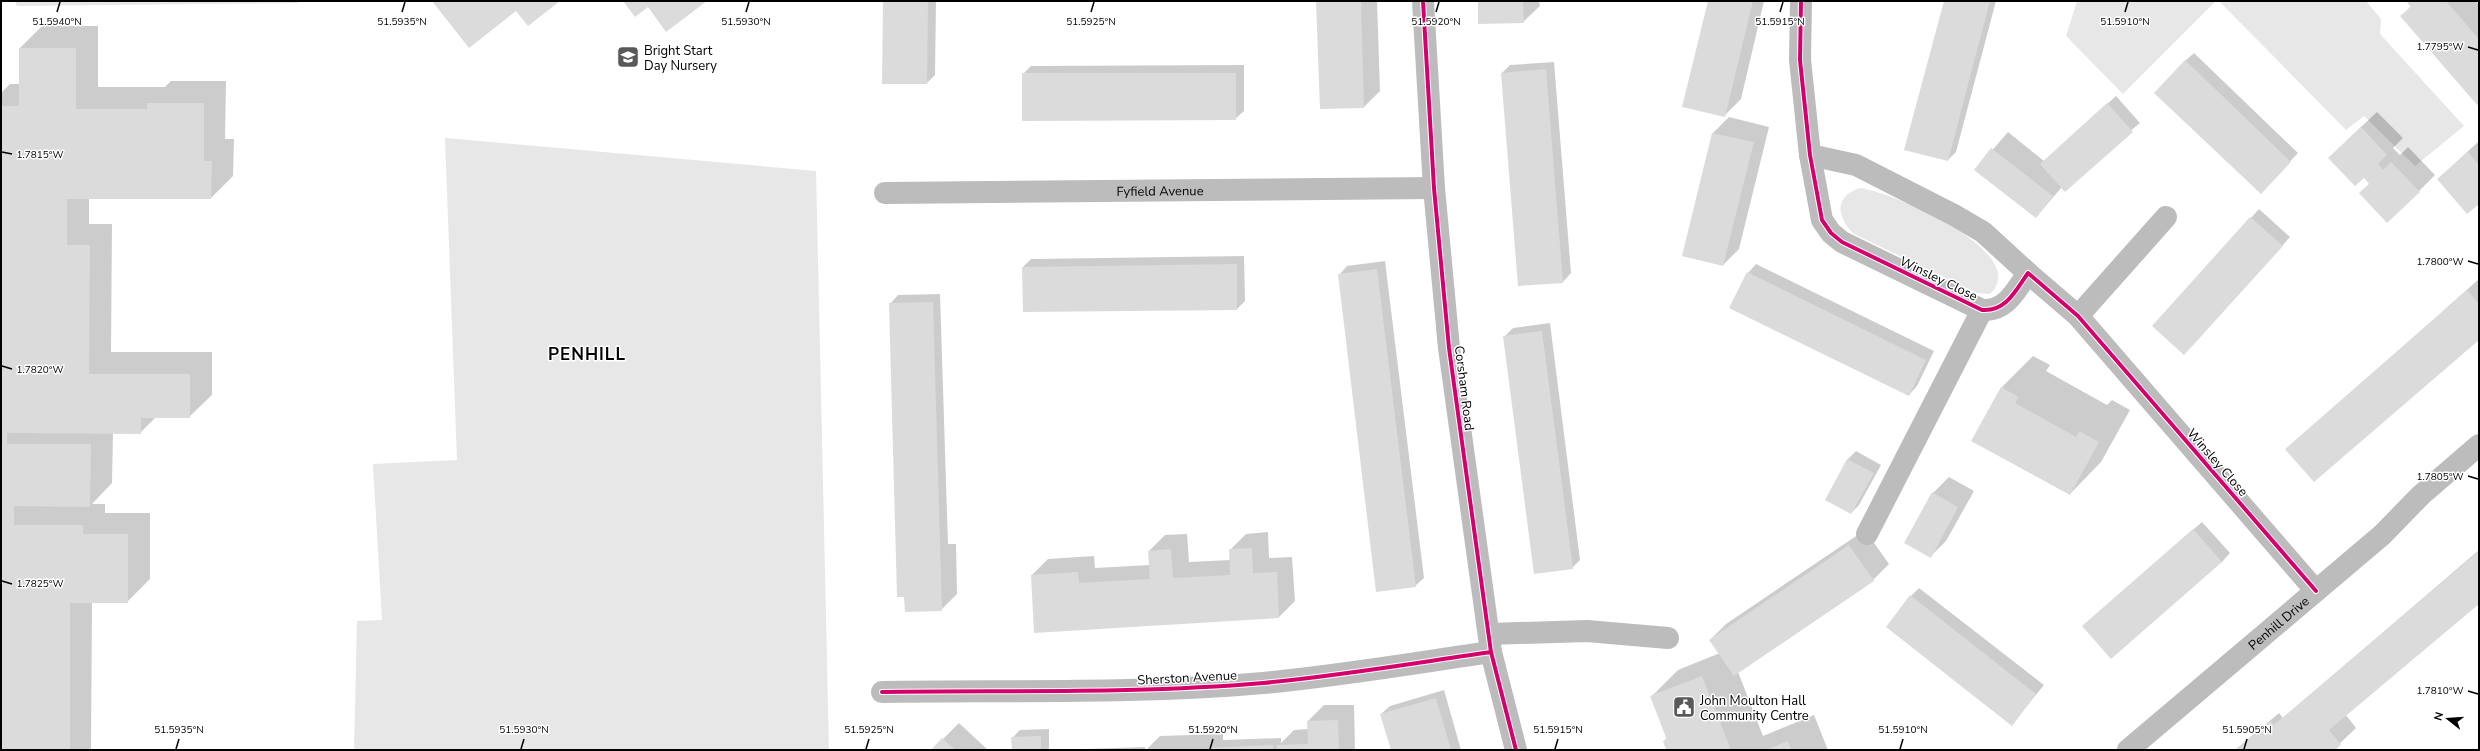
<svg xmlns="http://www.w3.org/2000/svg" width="2480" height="751" font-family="'Nunito Sans',sans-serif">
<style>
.green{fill:#e7e7e7}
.shadow{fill:#0003}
.building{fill:#dbdbdb}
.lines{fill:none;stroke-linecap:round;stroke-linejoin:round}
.minor{stroke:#bcbcbc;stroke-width:22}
.cycleway-casing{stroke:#fff;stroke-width:6}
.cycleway{stroke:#d6006c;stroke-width:4}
.ticks{fill:none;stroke:#000;stroke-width:1.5}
.labels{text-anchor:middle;stroke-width:3;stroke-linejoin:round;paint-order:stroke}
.poi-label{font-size:13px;fill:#000;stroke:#fff;text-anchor:start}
.street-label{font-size:13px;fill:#000;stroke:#fff}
.district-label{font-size:17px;font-weight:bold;letter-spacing:1px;fill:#000;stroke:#fff}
.ticks-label{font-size:10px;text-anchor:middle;fill:#000;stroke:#fff;stroke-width:3;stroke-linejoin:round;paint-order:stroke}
</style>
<rect width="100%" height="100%" fill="#fff"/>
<path class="green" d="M 15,1 L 300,1 L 298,3 L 17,6 Z
M 2077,1 L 2216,1 L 2123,94 L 2066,36 Z
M 2219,1 L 2366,1 L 2381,19 L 2380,34 L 2464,126 L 2415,166 L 2364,116 L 2346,130 Z
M 445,138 L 816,171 L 829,750 L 354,750 L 357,621 L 382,620 L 373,464 L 457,460 Z
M 1860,188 C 1890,191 2034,253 1990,294 L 1977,293 L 1854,234 C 1836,217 1834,196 1860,188 Z"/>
<path class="shadow" d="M 884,1 L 936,1 L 935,75 L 927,83 L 883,83 Z
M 1317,1 L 1377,1 L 1380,91 L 1364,107 Z
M 1479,1 L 1539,1 L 1540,6 L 1523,22 Z
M 1709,1 L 1764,1 L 1741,99 L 1725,115 Z
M 1945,1 L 1996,1 L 1956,152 L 1948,160 Z
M 2407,1 L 2476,1 L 2479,5 L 2479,105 L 2402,16 L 2411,6 Z
M 42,26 L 98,26 L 98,87 L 165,87 L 171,81 L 226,81 L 225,139 L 234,139 L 233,176 L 211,198 L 89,198 L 89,224 L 112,224 L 111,352 L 212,352 L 212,395 L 189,417 L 156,417 L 140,433 L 113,432 L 112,483 L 92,504 L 105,504 L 105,513 L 150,513 L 150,579 L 127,602 L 92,602 L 91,750 L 1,750 L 1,93 L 10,84 L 20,84 L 20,48 Z
M 2194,53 L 2298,153 L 2269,184 L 2185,61 Z
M 1554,62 L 1571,273 L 1563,282 L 1502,73 L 1510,65 Z
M 1244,65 L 1244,111 L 1235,119 L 1023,74 L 1031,66 Z
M 2116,96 L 2140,123 L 2062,187 L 2036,217 L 1976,169 L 2008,132 L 2044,161 Z
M 2377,112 L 2403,138 L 2393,148 L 2400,155 L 2408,147 L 2435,175 L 2419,191 L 2370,184 L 2364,177 L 2345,142 Z
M 1729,117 L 1769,127 L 1739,249 L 1723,265 L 1683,256 L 1713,133 Z
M 2479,141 L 2479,202 L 2438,179 Z
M 2259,209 L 2290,237 L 2192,346 L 2153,326 Z
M 1244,256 L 1245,301 L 1237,309 L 1023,267 L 1031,259 Z
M 1385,261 L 1424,578 L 1415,586 L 1339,275 L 1347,266 Z
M 1756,264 L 1934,351 L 1917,386 L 1909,395 L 1748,273 Z
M 2479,279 L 2479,339 L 2443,311 Z
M 940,294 L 948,544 L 956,544 L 957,594 L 941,610 L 890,304 L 898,295 Z
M 1550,323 L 1580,560 L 1572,568 L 1505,336 L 1513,328 Z
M 2033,356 L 2050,365 L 2046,371 L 2107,405 L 2112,400 L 2130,410 L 2101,462 L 2070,494 L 2002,387 Z
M 1856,451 L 1881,465 L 1859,505 L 1851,513 L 1826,500 L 1848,459 Z
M 1949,477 L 1974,491 L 1946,541 L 1930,557 L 1933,493 Z
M 2202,522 L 2230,553 L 2222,562 L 2092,618 Z
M 1865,530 L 1889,564 L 1873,580 L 1738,672 L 1763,736 L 1814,715 L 1828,750 L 1668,750 L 1664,741 L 1667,738 L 1651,697 L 1678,670 L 1720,653 L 1710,640 L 1726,624 Z
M 1268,532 L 1269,558 L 1292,557 L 1295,601 L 1279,617 L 1032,575 L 1048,559 L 1094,556 L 1095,568 L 1150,565 L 1149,551 L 1165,535 L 1187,534 L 1189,562 L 1230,560 L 1230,550 L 1246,534 Z
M 2479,550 L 2479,602 L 2346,715 L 2356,728 L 2333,750 L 2235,750 L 2279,713 L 2283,718 Z
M 1919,588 L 2044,685 L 2012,724 L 1911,596 Z
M 1444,690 L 1461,750 L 1392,750 L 1381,714 L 1390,706 Z
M 1324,705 L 1354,705 L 1355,750 L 1146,750 L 1160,736 L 1223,734 L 1223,740 L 1281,738 L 1281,743 L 1294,730 L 1308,729 L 1308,721 Z
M 959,723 L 987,749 L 986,750 L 932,750 Z
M 1049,729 L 1049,750 L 1013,750 L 1012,738 L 1020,730 Z
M 1145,747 L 1145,750 L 1084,750 L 1085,749 Z
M 1079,749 L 1079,750 L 1051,750 Z"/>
<path class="building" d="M 432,1 L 560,1 L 528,26 L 516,11 L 469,48 Z
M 623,1 L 707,1 L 666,32 L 648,7 L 635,17 Z
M 883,1 L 928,1 L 927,84 L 882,84 Z
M 1316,1 L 1361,1 L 1364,108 L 1320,109 Z
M 1478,1 L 1523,1 L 1524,23 L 1478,24 Z
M 1708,1 L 1753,1 L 1725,117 L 1682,107 Z
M 1944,1 L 1990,1 L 1948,161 L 1904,150 Z
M 2406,1 L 2446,1 L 2479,39 L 2479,107 L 2400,16 L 2411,7 Z
M 19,48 L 76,48 L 76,109 L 147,109 L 147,103 L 204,103 L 204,161 L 212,161 L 211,199 L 67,199 L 67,245 L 90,245 L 89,374 L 190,374 L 190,418 L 141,418 L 141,434 L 7,433 L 7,444 L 91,444 L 90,507 L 14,506 L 14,525 L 83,525 L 83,534 L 128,534 L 128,603 L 70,603 L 70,750 L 1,750 L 1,106 L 19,106 Z
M 2185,60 L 2291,162 L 2261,194 L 2154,93 Z
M 1546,69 L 1563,283 L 1518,286 L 1501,73 Z
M 1022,73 L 1236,73 L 1236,120 L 1022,121 Z
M 2107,103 L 2133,132 L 2065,192 L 2040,164 Z
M 2361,127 L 2387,155 L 2378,164 L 2383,170 L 2391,162 L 2420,192 L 2387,223 L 2359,193 L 2369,184 L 2364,178 L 2355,186 L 2328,158 Z
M 1712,133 L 1754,142 L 1723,266 L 1682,256 Z
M 1991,148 L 2053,196 L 2036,218 L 1974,170 Z
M 2468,152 L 2479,165 L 2479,204 L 2467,214 L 2437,179 Z
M 2250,217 L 2283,246 L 2184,355 L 2152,326 Z
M 1237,264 L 1237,310 L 1023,312 L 1022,267 Z
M 1377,269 L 1416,587 L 1376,592 L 1338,274 Z
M 1747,272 L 1926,360 L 1909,396 L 1729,308 Z
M 2467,290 L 2479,304 L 2479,340 L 2314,482 L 2285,449 Z
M 933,302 L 942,611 L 905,612 L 904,597 L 897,597 L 889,303 Z
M 1542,331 L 1573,569 L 1534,574 L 1503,336 Z
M 2001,387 L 2019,397 L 2015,403 L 2076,437 L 2079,431 L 2099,442 L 2070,495 L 1971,441 Z
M 1847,459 L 1874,473 L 1851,514 L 1825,500 Z
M 1932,492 L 1958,507 L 1931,558 L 1904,543 Z
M 2193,529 L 2222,562 L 2111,659 L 2082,626 Z
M 1849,545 L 1874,581 L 1734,676 L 1709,640 Z
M 1252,548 L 1253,573 L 1277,572 L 1279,618 L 1034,633 L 1031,575 L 1078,572 L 1079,583 L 1150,579 L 1148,551 L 1171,549 L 1173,578 L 1230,575 L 1229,549 Z
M 2479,551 L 2479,604 L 2329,730 L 2341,745 L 2335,750 L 2236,750 L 2270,721 L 2274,725 Z
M 1910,595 L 2036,694 L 2012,726 L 1886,627 Z
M 1702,676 L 1731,750 L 1666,750 L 1663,741 L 1667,740 L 1650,696 Z
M 1436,698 L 1451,750 L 1391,750 L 1380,714 Z
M 1338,720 L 1339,750 L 1277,750 L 1277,745 L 1308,744 L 1307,721 Z
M 1041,736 L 1041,750 L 1012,750 L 1011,737 Z
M 942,738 L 955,750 L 931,750 Z
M 1788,741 L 1791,750 L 1766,750 Z
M 1273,745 L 1273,750 L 1211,750 L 1211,748 Z"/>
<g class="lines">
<g class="minor">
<path d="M 1423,1 L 1434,188 L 1449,348 L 1491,652 L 1516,750"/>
<path d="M 1801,1 L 1800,60 L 1810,155 L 1822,220 L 1831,233 L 1842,242 L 1982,310 C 2006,312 2016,290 2028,273 L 2078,316 L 2316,591"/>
<path d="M 1810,155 L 1856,165 L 1954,215 L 1983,232 L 2028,273"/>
<path id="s1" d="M 885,193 L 1434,188"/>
<path d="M 2078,316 L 2166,217"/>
<path d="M 1867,534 L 1982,310"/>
<path d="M 1489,634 L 1587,631 L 1668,638"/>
<path d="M 882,692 C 1009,690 1136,694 1263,683 C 1339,676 1415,663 1491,652"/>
<path id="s2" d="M 2128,750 L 2382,535 L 2421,495 L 2479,445"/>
</g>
<g class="cycleway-casing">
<path id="cycleway" d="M 1423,1 L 1434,188 L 1449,348 L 1491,652 L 1516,750
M 1801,1 L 1800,60 L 1810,155 L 1822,220 L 1831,233 L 1842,242 L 1982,310 C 2006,312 2016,290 2028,273 L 2078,316 L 2316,591
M 882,692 C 1009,690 1136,694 1263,683 C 1339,676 1415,663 1491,652"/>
</g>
<use href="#cycleway" class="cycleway"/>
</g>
<path class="ticks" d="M 57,12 L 60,2M 402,12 L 405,2M 746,12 L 749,2M 1091,12 L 1094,2M 1436,12 L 1439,2M 1780,12 L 1783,2M 2125,12 L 2128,2M 2468,47 L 2478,50M 2,152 L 12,154M 2468,261 L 2478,264M 2,366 L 12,369M 2468,476 L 2478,479M 2,581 L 12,584M 2468,691 L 2478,694M 176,749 L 179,739M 521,749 L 524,739M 866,749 L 869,739M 1210,749 L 1213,739M 1555,749 L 1558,739M 1900,749 L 1903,739M 2244,749 L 2247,739"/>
<defs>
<g id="school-square" transform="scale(1.15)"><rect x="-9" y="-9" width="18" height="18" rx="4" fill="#595959" stroke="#fff"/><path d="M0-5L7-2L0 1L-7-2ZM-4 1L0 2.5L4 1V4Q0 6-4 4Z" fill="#fff"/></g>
<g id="civic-square" transform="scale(1.15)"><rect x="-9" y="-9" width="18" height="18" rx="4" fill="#595959" stroke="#fff"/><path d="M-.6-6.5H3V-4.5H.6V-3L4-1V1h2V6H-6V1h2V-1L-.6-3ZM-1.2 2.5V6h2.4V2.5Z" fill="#fff"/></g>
</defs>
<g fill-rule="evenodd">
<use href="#school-square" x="628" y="57"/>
<use href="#civic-square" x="1684" y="707"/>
</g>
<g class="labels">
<g class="poi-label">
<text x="644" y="55">Bright Start<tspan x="644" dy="15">Day Nursery</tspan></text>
<text x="1700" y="705">John Moulton Hall<tspan x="1700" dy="15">Community Centre</tspan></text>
</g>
<g class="street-label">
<text dy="5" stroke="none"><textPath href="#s1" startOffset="275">Fyfield Avenue</textPath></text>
<text transform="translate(1939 278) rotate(26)" y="5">Winsley Close</text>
<text transform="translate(1465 388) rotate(83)" y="5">Corsham Road</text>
<text transform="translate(2218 462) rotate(49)" y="5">Winsley Close</text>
<text dy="5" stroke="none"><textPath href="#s2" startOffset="197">Penhill Drive</textPath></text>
<text transform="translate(1187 677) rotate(-3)" y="5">Sherston Avenue</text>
</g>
<g class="district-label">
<text x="587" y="360">PENHILL</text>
</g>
</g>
<g class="ticks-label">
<text x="57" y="25">51.5940°N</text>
<text x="402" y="25">51.5935°N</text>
<text x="746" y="25">51.5930°N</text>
<text x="1091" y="25">51.5925°N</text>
<text x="1436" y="25">51.5920°N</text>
<text x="1780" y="25">51.5915°N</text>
<text x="2125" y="25">51.5910°N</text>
<text x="2440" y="50">1.7795°W</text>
<text x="40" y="158">1.7815°W</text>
<text x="2440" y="265">1.7800°W</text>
<text x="40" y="373">1.7820°W</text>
<text x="2440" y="480">1.7805°W</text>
<text x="40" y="587">1.7825°W</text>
<text x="2440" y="694">1.7810°W</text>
<text x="179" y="733">51.5935°N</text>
<text x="524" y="733">51.5930°N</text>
<text x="869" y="733">51.5925°N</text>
<text x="1213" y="733">51.5920°N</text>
<text x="1558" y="733">51.5915°N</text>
<text x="1903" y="733">51.5910°N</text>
<text x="2247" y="733">51.5905°N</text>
</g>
<rect width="2480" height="751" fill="none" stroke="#000000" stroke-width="4"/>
<g transform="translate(2448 719) rotate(287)" stroke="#ffffff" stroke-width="3" paint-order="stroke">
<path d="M0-3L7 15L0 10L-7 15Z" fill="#000000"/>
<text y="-6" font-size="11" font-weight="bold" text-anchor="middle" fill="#000000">N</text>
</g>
</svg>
